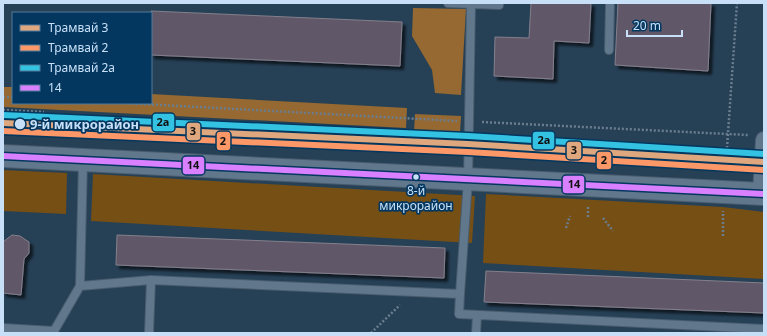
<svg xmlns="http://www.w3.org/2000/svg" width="767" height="336" font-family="'Noto Sans',sans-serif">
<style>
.green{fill:#764f15}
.forest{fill:#956931}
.building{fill:#615968;stroke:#847f8c;filter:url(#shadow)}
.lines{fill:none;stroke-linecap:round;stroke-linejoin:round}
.lane-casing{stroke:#485c6d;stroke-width:10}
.street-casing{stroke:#485c6d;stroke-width:18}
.secondary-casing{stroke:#485c6d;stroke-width:24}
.path{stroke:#6b7e8f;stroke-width:2.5;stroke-dasharray:2 2;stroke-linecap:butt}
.lane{stroke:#61778c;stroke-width:8}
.street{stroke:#61778c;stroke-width:16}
.secondary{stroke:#61778c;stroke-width:22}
.bus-1-casing{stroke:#04375f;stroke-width:9}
.bus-1{stroke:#d880ff;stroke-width:6}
.tram-1-casing{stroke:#04375f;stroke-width:9}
.tram-2-casing{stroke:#04375f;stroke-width:9}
.tram-3-casing{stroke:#04375f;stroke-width:9}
.tram-1{stroke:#dfa77e;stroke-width:6}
.tram-2{stroke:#fc9868;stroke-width:6}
.tram-3{stroke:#33c2e2;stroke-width:6}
.stop-dot{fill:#c7e0f8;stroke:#04375f;stroke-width:1.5}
.labels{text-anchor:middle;stroke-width:3.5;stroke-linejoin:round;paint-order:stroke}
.bus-label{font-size:12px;fill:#c7e0f8;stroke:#04375f}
.stop-label{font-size:13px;font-weight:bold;fill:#c7e0f8;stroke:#04375f;text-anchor:start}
.line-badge{stroke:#04375f;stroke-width:1.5}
.pale-badge-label{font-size:11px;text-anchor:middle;font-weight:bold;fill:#111}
</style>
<defs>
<filter id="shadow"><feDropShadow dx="3.5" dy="3.5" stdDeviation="1" flood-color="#0009"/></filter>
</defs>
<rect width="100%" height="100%" fill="#264056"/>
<path class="green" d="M 3,170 L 67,173 L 66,214 L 3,211 Z
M 93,174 L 475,196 L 472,243 L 91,221 Z
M 486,194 L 723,207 L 764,212 L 764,279 L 483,263 Z"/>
<path class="forest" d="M 413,8 L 466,9 L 461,95 L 435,93 L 432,70 L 412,36 Z
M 3,87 L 13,87 L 13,103 L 151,103 L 151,94 L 407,108 L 406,128 L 3,107 Z
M 415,114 L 461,116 L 460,133 L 414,131 Z"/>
<path class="building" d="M 531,3 L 591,3 L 589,43 L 554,41 L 553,79 L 494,76 L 495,37 L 529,38 Z
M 618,3 L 711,3 L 708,71 L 615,65 Z
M 151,11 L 402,22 L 400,66 L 151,55 Z
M 12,235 L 20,236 L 29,242 L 29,253 L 24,259 L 21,295 L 3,293 L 3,242 Z
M 117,235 L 445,248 L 444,278 L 116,265 Z
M 486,271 L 764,283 L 764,313 L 484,302 Z"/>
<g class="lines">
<g class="lane-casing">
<path id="lane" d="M 448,3 L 499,5 L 499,3
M 609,50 L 610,3
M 80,286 L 83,161
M 460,294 L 468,180 L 471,4
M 3,328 L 54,331 L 80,286 L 151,280 L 460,294 L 459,314 L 764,329
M 149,333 L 151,280
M 476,333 L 477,315"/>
</g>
<g class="street-casing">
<path id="street" d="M 761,194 L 764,140"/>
</g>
<g class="secondary-casing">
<path id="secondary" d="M 3,156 L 764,194"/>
</g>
<path class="path" d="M 3,97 L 13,97
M 124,103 L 457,121
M 3,110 L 44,112
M 482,122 L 748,135
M 3,129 L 44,131
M 727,148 L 737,3
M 588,217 L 588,206
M 603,218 L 613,231
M 566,228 L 570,216
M 723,236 L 723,211
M 371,333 L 400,305"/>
<use href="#lane" class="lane"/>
<use href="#street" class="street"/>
<use href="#secondary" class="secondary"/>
<g class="bus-1-casing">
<path id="bus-1" d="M 3,156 L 764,194"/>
</g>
<use href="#bus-1" class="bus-1"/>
<g class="tram-1-casing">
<path id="tram-1" d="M 3,123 L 468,144 L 764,162"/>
</g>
<g class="tram-2-casing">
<path id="tram-2" d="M 3,131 L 468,152 L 764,170"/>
</g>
<g class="tram-3-casing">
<path id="tram-3" d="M 3,115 L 468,136 L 764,154"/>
</g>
<use href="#tram-1" class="tram-1"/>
<use href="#tram-2" class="tram-2"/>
<use href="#tram-3" class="tram-3"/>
</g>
<g class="stop-dot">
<circle cx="20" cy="124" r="6"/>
<circle cx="416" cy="177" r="3.5"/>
</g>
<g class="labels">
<g class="bus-label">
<text x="416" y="195">8-й<tspan x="416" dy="15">микрорайон</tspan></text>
</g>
<g class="stop-label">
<text x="30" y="129">9-й микрорайон</text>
</g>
</g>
<g class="line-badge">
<rect x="152" y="113" width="23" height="19" rx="4" fill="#33c2e2"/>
<rect x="186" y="122" width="15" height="19" rx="4" fill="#dfa77e"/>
<rect x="532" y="131" width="23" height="19" rx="4" fill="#33c2e2"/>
<rect x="216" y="131" width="15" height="20" rx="4" fill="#fc9868"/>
<rect x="566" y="141" width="16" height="19" rx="4" fill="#dfa77e"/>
<rect x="596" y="151" width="16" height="19" rx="4" fill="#fc9868"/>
<rect x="182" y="156" width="23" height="19" rx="4" fill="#d880ff"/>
<rect x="562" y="175" width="23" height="19" rx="4" fill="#d880ff"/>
</g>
<g class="pale-badge-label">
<text x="163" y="126">2а</text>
<text x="193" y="135">3</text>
<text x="544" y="144">2а</text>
<text x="223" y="145">2</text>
<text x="574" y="154">3</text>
<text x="604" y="164">2</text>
<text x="193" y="169">14</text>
<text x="574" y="188">14</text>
</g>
<rect width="767" height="336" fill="none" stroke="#c7e0f8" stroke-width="8"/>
<rect x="12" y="12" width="140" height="92" fill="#04375f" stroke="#527b9c"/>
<rect x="20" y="25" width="20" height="6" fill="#dfa77e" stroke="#527b9c"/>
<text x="48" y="32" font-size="12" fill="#c7e0f8">Трамвай 3</text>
<rect x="20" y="45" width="20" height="6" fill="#fc9868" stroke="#527b9c"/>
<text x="48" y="52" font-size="12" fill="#c7e0f8">Трамвай 2</text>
<rect x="20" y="65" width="20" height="6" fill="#33c2e2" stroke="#527b9c"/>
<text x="48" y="72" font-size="12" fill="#c7e0f8">Трамвай 2а</text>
<rect x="20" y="85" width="20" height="6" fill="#d880ff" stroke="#527b9c"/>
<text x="48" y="92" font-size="12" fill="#c7e0f8">14</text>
<path d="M627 30v6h55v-6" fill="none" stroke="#c7e0f8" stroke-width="2"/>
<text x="633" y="30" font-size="12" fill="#c7e0f8" stroke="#04375f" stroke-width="3" paint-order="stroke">20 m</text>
</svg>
